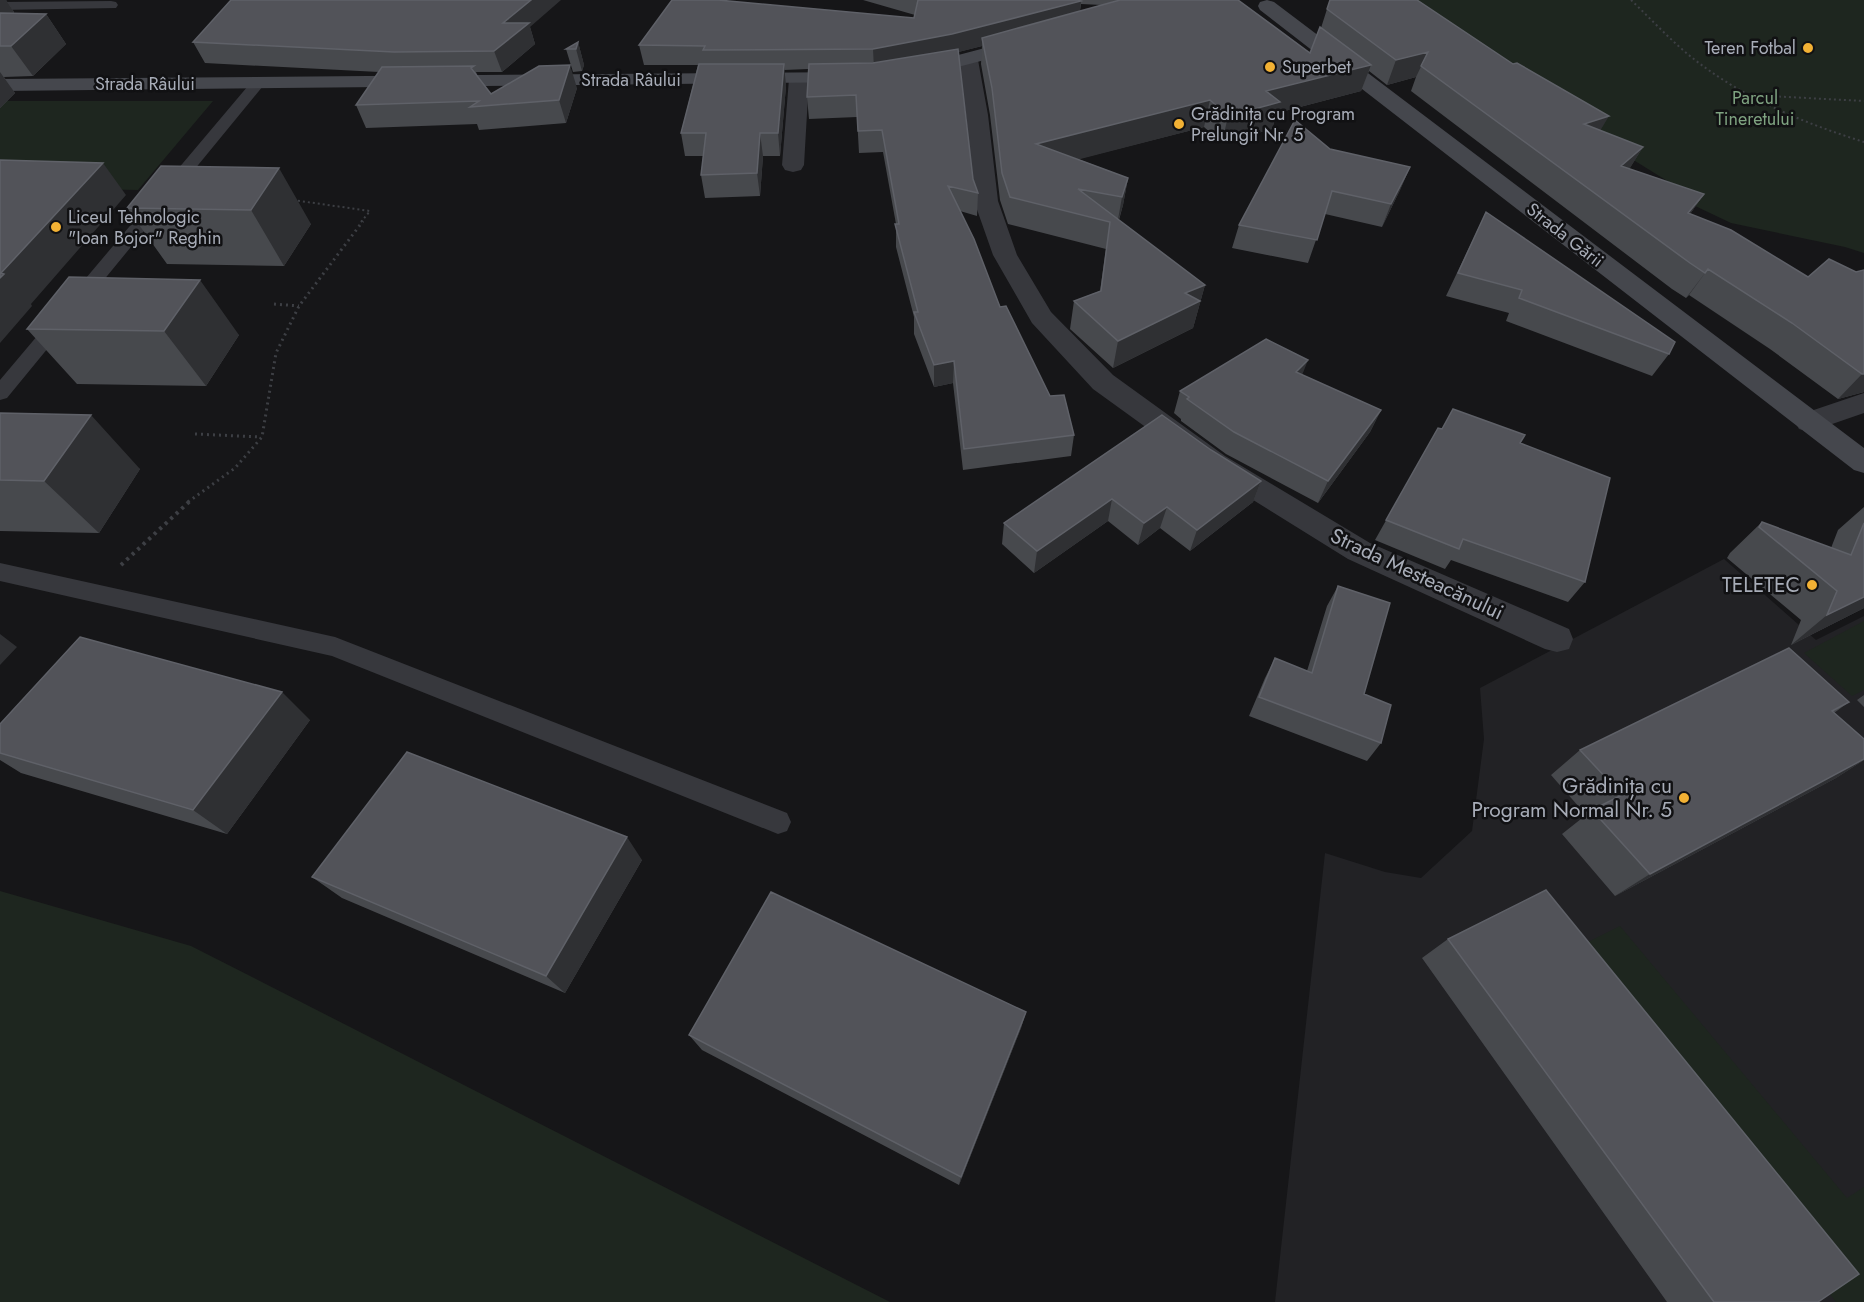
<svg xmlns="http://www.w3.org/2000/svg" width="1864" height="1302" font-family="Jost,sans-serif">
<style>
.built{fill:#222225}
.green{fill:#1e261f}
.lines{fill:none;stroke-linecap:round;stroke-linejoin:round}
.path-far2{stroke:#3d3f44;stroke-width:2;stroke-dasharray:2 3;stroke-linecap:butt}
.path-far1{stroke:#3d3f44;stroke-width:3;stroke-dasharray:2 4;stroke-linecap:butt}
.path{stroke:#3d3f44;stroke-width:4;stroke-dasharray:3 4.5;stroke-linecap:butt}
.service{fill:#37383d;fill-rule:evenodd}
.minor{fill:#37383d;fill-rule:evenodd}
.secondary{fill:#45474d;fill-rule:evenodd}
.wall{fill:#47494d;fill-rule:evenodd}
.shaded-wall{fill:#2f3033}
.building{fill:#525359;stroke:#5f6168;stroke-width:1.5}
.poi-dot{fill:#f2b134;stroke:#111113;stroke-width:2}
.labels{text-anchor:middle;stroke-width:5;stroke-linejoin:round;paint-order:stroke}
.far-poi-label{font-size:18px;fill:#a8adb8;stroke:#111113;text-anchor:start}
.far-street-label{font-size:18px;fill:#a8adb8;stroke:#111113}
.far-park-label{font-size:18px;fill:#7fa381;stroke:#111113}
.street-label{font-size:21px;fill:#a8adb8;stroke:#111113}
.poi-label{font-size:21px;fill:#a8adb8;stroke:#111113;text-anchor:end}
</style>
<rect width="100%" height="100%" fill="#161618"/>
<path class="built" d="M 1724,559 L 1816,640 L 1864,616 L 1864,1302 L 1275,1302 L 1325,853 L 1385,872 L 1421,878 L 1472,831 L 1484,739 L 1480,688 Z"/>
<path class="green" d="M 1375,0 L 1864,0 L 1864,253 L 1845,247 L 1731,223 L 1670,194 L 1669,182 Z
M 0,101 L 213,101 L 138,190 L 0,187 Z
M 1864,621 L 1864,690 L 1852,696 L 1804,653 Z
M 0,891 L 191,946 L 890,1302 L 0,1302 Z
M 1620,926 L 1847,1198 L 1864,1187 L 1864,1302 L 1836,1302 L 1562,955 Z"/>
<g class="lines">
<path class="path-far2" d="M 1631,0 C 1652,20 1672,42 1695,60 C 1745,99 1804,123 1864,142
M 1749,95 L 1864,101
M 293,200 L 370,211 L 361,222"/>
<path class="path-far1" d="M 274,304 L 299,306
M 195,434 L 261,437
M 188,502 L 235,468 L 262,437 L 276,353 L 299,306 L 363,221"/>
<path class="path" d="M 121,565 L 190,501"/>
<path class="service" d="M 111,1 L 116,2 L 118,5 L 116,8 L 0,10 L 0,2 Z
M 258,79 L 263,80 L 265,83 L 263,86 L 7,398 L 0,400 L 0,380 L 253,80 Z
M 0,563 L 335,637 L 787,813 L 791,822 L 787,831 L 778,834 L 332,656 L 0,581 Z"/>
<path class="minor" d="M 968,54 L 975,56 L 978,60 L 988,115 L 998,201 L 1017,255 L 1051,312 L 1113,375 L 1225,456 L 1370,543 L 1569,629 L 1573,639 L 1569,649 L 1557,652 L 1545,649 L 1348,559 L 1205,470 L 1093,389 L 1032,323 L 993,255 L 974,201 L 966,115 L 958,60 L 961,56 Z
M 799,73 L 806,75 L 809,79 L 804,165 L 801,170 L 793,172 L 785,170 L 782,165 L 789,79 L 792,75 Z
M 1864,393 L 1864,413 L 1809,432 L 1799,429 L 1795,422 L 1799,415 Z"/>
<path class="secondary" d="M 1267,0 L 1274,2 L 1864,448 L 1864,473 L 1854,470 L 1260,10 L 1258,6 L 1260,2 Z
M 1023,38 L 1030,40 L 1033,44 L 1030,48 L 916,78 L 909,76 L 906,72 L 909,68 Z
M 853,72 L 860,74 L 863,78 L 860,82 L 0,91 L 0,79 Z"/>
</g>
<path class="wall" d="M 0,0 L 12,0 L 6,0 L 14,12 L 13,14 L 46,14 L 66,44 L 33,76 L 4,77 L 15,93 L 0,108 Z
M 863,0 L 1238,0 L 1310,53 L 1321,28 L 1327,9 L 1600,131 L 1643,147 L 1629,169 L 1704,194 L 1690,214 L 1808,277 L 1856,272 L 1864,392 L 1838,399 L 1770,349 L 1689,295 L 1686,298 L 1672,289 L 1411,91 L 1416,77 L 1387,85 L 1369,71 L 1361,91 L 1277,113 L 1272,129 L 1222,143 L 1204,127 L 1078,159 L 1128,178 L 1123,205 L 1119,220 L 1205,285 L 1193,328 L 1113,368 L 1070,329 L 1074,301 L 1100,291 L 1106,249 L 1008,224 L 1000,200 L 990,115 L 981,64 L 982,46 L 958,52 L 973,179 L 978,193 L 977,216 L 960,211 L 1000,307 L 1050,396 L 1074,435 L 1071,456 L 963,470 L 953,383 L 934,387 L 914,334 L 914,317 L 896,247 L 896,224 L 883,152 L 859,153 L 857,117 L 809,119 L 807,97 L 808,69 L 784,70 L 786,86 L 780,156 L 763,156 L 760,196 L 705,198 L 701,175 L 703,156 L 685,156 L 681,133 L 698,65 L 644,65 L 639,45 L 914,18 L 915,15 ZM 1081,4 L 1102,5 L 1080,11 Z
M 530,27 L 535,44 L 502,72 L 476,72 L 478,77 L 491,94 L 577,88 L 566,123 L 479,130 L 477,124 L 366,128 L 356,105 L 379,72 L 205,63 L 193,42 Z
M 578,42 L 584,65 L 582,71 L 573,72 L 566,49 Z
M 1330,149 L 1410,167 L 1400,190 L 1382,227 L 1325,214 L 1308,263 L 1232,248 L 1239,225 Z
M 161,166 L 311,224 L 284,266 L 167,264 L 127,208 Z
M 1486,212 L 1669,354 L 1652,376 L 1506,321 L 1509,313 L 1446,296 Z
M 69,277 L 239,335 L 206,386 L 77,384 L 27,329 Z
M 1303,375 L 1381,410 L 1370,432 L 1318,503 L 1226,454 L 1181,421 L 1181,419 L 1174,413 L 1180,391 Z
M 1453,409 L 1520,443 L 1585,582 L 1568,602 L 1451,560 L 1445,569 L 1375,540 L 1438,428 L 1442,429 Z
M 0,413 L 140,469 L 99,533 L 0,531 Z
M 1211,450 L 1261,481 L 1253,502 L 1190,551 L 1160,528 L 1138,545 L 1108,521 L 1034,573 L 1002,544 L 1004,523 Z
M 1864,507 L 1864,608 L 1791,645 L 1801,620 L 1727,558 L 1730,553 L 1762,522 L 1831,548 L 1838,530 Z
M 1338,586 L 1364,694 L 1381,743 L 1367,761 L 1249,716 L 1265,678 L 1275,658 L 1307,671 L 1327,606 Z
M 1864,695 L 1864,707 L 1857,700 Z
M 1849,702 L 1834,713 L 1864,739 L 1864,760 L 1836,778 L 1615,896 L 1562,834 L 1586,815 L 1551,775 L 1580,750 Z
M 310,720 L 227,834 L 21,773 L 0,760 L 0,724 Z
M 642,860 L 565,993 L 342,898 L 312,877 Z
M 1448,939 L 1818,1302 L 1667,1302 L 1422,958 Z
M 1026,1012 L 1021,1028 L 959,1185 L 702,1050 L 689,1035 Z"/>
<path class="shaded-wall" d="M 0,0 L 6,0 L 14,12 L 0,25 Z
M 531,0 L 561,0 L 530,27 L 535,44 L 502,72 L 494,51 L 503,23 Z
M 1081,1 L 1079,20 L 982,38 L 982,46 L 951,54 L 874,69 L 873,49 Z
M 46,14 L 66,44 L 33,76 L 11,46 Z
M 578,42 L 584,65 L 582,71 L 576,49 Z
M 1428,52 L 1416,77 L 1387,85 L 1396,60 Z
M 784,64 L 786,86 L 780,156 L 778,133 Z
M 570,65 L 577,88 L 566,123 L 559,100 Z
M 1371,65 L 1361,91 L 1277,113 L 1272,129 L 1222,143 L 1228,116 L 1266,91 Z
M 0,72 L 15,93 L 0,108 Z
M 1210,100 L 1204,127 L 1034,171 L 1036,144 Z
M 1609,116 L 1594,141 L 1584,124 Z
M 760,133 L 763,156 L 760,196 L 757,173 Z
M 1643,147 L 1627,173 L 1621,166 Z
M 103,163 L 126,195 L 31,304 L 32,306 L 0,343 L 0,278 L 1,273 Z
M 1410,167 L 1400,190 L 1382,227 L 1391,204 Z
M 279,168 L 311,224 L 284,266 L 251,210 Z
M 1128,178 L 1123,205 L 1117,225 L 1122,197 Z
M 1704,194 L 1686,220 L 1688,213 Z
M 1708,269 L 1689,295 L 1686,298 L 1705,273 Z
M 200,280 L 239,335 L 206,386 L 164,331 Z
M 1205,285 L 1193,328 L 1113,368 L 1118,341 L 1185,293 Z
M 1308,360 L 1299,383 L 1296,372 Z
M 954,361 L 953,383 L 934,387 L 934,365 Z
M 1862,374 L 1864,374 L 1864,392 L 1838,399 Z
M 1381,410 L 1370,432 L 1318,503 L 1328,481 Z
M 91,415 L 140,469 L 99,533 L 44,481 Z
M 1261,481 L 1253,502 L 1190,551 L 1197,530 Z
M 1112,499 L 1108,521 L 1034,573 L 1037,551 Z
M 1167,507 L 1160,528 L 1138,545 L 1144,523 Z
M 1864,597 L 1864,608 L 1791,645 L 1827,615 Z
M 0,634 L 17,647 L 0,665 Z
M 282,692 L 310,720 L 227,834 L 193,810 Z
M 1864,759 L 1864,760 L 1836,778 L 1615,896 L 1650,874 Z
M 627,837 L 642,860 L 565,993 L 546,976 Z
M 1026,1012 L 1021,1028 L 959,1185 L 961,1177 Z"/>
<path class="building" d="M 231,0 L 531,0 L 503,23 L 529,23 L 494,51 L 394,52 L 193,42 Z
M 672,0 L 718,0 L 914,18 L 918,0 L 1078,0 L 1081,1 L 952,34 L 873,49 L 703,50 L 705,46 L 639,45 Z
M 1120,0 L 1238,0 L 1310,53 L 1320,27 L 1371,65 L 1266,91 L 1280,102 L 1228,116 L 1210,100 L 1036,144 L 1128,178 L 1122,197 L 1078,189 L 1205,285 L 1185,293 L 1200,301 L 1118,341 L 1074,301 L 1101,291 L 1110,222 L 1010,197 L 1002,173 L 992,88 L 982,38 Z
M 1330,0 L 1417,0 L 1513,64 L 1517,63 L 1609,116 L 1584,124 L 1643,147 L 1621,166 L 1704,194 L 1688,213 L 1731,230 L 1808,277 L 1829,259 L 1856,272 L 1864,270 L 1864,374 L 1862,374 L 1792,323 L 1708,269 L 1705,273 L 1690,263 L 1421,66 L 1428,52 L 1396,60 L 1327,9 Z
M 0,13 L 46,14 L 11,46 L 0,46 Z
M 578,42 L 576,49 L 566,49 Z
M 958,49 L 973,179 L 978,193 L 948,186 L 974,239 L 1000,307 L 1006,306 L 1050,396 L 1064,395 L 1074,435 L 964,449 L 954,361 L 934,365 L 914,312 L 918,312 L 895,224 L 899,224 L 882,130 L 858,131 L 856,95 L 807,97 L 809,64 L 873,63 Z
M 699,64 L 784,64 L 778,133 L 760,133 L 757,173 L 701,175 L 706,133 L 681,133 Z
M 570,65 L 559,100 L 470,107 L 479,101 L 356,105 L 382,67 L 474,66 L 471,68 L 491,94 L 539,66 Z
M 1295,120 L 1330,149 L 1410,167 L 1391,204 L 1332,191 L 1317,240 L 1239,225 Z
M 0,160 L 103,163 L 1,273 L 4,274 L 0,278 Z
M 161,166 L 279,168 L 251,210 L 127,208 Z
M 1486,212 L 1675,342 L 1669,354 L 1519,298 L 1522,290 L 1458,273 Z
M 69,277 L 200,280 L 164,331 L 27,329 Z
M 1266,339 L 1308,360 L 1296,372 L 1381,410 L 1328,481 L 1234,432 L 1187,399 L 1189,397 L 1180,391 Z
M 1453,409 L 1525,435 L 1520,443 L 1610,478 L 1585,582 L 1463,539 L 1459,549 L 1386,520 L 1438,428 L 1442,429 Z
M 0,413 L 91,415 L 44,481 L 0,480 Z
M 1162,415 L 1211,450 L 1261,481 L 1197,530 L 1167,507 L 1144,523 L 1112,499 L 1037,551 L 1004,523 Z
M 1762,522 L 1851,555 L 1864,523 L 1864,597 L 1827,615 L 1837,591 L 1759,527 Z
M 1338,586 L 1390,603 L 1364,694 L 1391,705 L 1381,743 L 1259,697 L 1275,658 L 1312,673 Z
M 80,637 L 282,692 L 193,810 L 0,753 L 0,724 Z
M 1789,648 L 1849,702 L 1832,711 L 1864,739 L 1864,759 L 1650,874 L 1592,810 L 1622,795 L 1580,750 Z
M 407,752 L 627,837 L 546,976 L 312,877 Z
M 1546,890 L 1859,1274 L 1818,1302 L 1714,1302 L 1448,939 Z
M 771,892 L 1026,1012 L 961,1177 L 689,1035 Z"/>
<g class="poi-dot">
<circle cx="1808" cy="48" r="6"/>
<circle cx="1270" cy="67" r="6"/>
<circle cx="1179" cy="124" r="6"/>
<circle cx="56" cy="227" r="6"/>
<circle cx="1812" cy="585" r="6"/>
<circle cx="1684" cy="798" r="6"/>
</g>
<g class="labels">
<g class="far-poi-label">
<text x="1796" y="54" text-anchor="end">Teren Fotbal</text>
<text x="1282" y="73">Superbet</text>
<text x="1191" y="120">Grădinița cu Program<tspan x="1191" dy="21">Prelungit Nr. 5</tspan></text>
<text x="68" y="223">Liceul Tehnologic<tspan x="68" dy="21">"Ioan Bojor" Reghin</tspan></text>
</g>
<g class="far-street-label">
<text x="631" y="86">Strada Râului</text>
<text x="145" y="90">Strada Râului</text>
<text transform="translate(1565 235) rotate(38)" y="6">Strada Gării</text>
</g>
<g class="far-park-label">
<text x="1755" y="104">Parcul<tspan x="1755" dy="21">Tineretului</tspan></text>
</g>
<g class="street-label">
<text transform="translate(1417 574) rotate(25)" y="7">Strada Mesteacănului</text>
</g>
<g class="poi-label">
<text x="1800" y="592">TELETEC</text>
<text x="1672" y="793">Grădinița cu<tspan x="1672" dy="24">Program Normal Nr. 5</tspan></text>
</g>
</g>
</svg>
